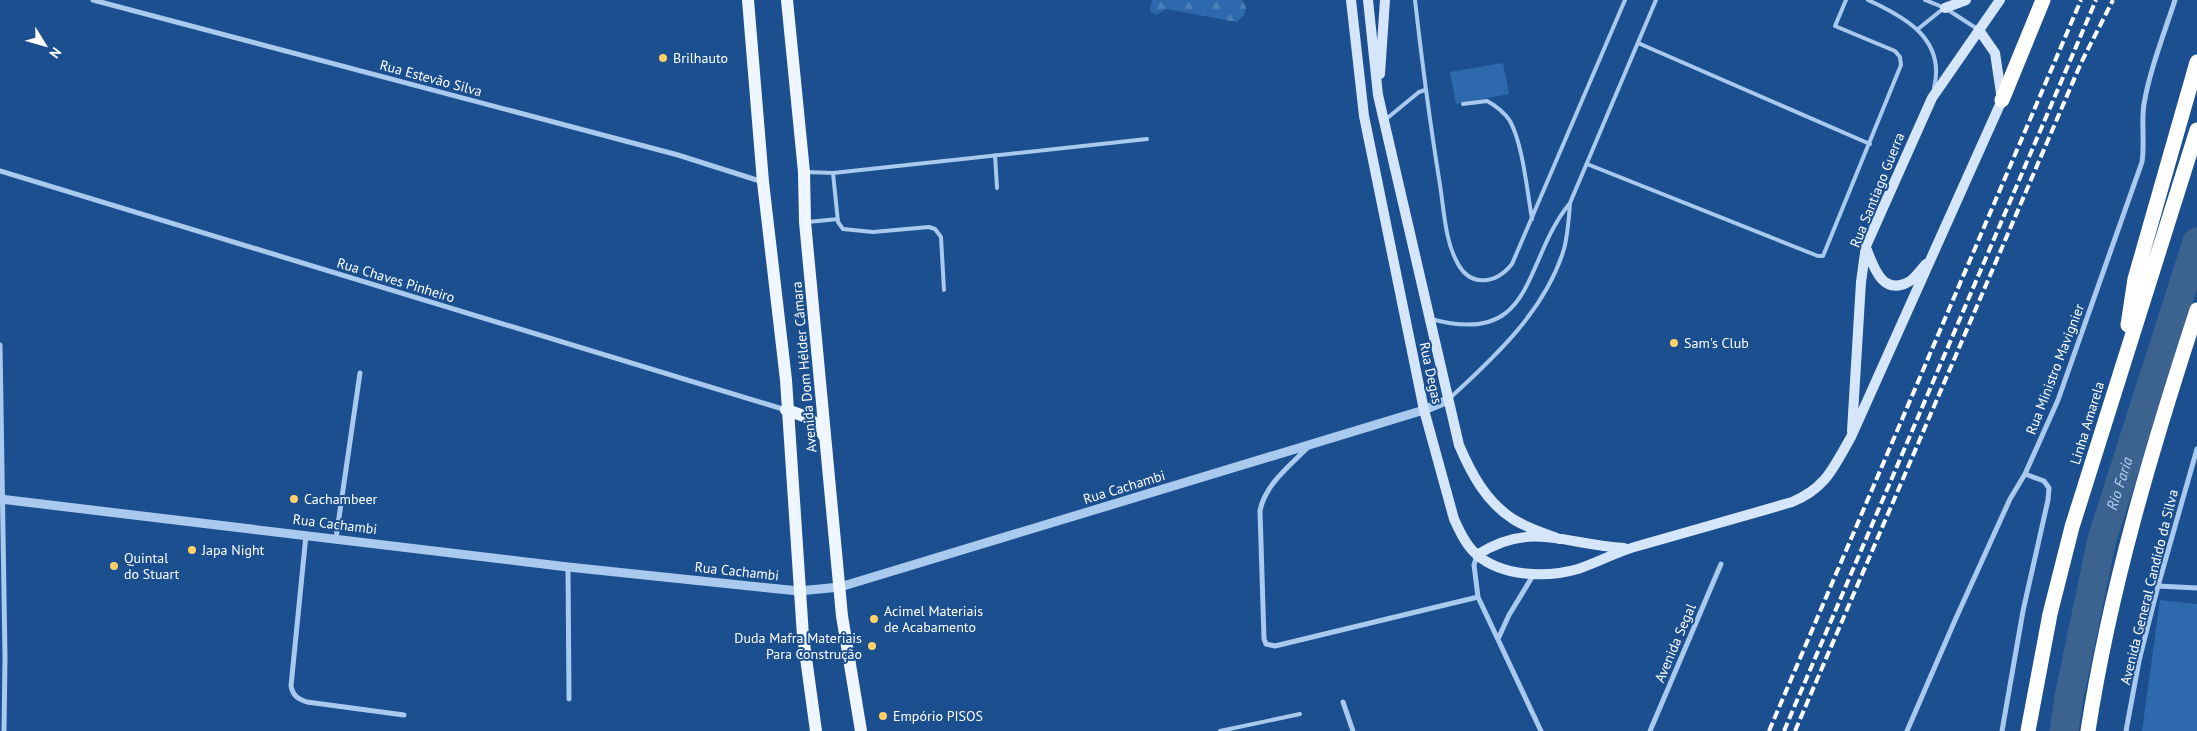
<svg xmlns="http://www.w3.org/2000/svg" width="2197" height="731" font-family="'PT Sans',sans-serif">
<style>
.grass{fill:#2e69ad}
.forest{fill:url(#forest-firs)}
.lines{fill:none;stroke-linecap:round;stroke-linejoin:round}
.river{stroke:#3c6290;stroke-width:29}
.service{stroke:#a9c9ee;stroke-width:4}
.minor{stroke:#a9c9ee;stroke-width:5}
.tertiary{stroke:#a9c9ee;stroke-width:9}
.secondary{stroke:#d6e6fa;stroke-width:10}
.primary{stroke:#f0f6ff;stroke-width:12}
.motorway{stroke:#fff;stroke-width:15}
.rail{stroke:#fff;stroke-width:4;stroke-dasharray:9 4;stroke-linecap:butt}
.poi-dot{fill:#ffd166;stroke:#1b4f8f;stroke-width:2}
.labels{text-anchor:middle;stroke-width:4;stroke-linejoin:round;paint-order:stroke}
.poi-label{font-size:14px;fill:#fff;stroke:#1b4f8f;text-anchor:start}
.street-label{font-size:14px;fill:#fff;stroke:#1b4f8f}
.water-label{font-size:15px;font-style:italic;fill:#b5d3f5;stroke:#1b4f8f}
</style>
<defs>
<pattern id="forest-firs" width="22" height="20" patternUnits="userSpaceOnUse" patternTransform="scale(1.25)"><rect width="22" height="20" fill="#2e69ad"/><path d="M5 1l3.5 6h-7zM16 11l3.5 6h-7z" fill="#4d80b9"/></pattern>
</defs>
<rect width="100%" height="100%" fill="#1b4f8f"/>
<path class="grass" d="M 1503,63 L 1509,94 L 1456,104 L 1450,72 Z
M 2160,600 L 2197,604 L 2197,731 L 2142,731 Z"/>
<path class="forest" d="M 1152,0 L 1242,0 L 1246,8 L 1244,15 L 1237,22 L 1166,9 L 1156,15 L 1150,11 Z"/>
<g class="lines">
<path class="river" id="s1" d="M 2064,731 L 2069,697 L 2102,539 L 2197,242"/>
<path class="service" d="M 1415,0 C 1422,62 1430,123 1440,185 C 1444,210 1445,240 1457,262 C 1470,288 1496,284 1512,264 L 1625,0
M 1868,0 C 1905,17 1946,39 1934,88
M 1925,0 L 1945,8 L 1979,30
M 1918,29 L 1944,8
M 1638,43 L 1870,144
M 1463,104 L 1487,101 C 1495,105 1505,113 1510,121 C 1523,145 1527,191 1532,219
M 1385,120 L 1419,92 L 1425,90
M 995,155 L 997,188
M 1587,164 L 1818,256 L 1823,256 L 1901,65 L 1900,57 L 1895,51 L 1835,26 L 1846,0
M 806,172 L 833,173 L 1147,139
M 833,173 L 838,222 L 843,229 L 873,232 L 929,227 L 935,229 L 941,237 L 944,290
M 808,222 L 838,219
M 1431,319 C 1537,348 1522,261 1570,203 L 1656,0
M 1451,397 C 1496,356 1546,309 1564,249 C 1568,234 1569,218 1570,203
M 1220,731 L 1300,714"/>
<path class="minor" d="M 93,0 L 678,155 L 763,182
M 0,171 L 786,410
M 0,345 L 5,657 L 4,731
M 1308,447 C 1290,466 1265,484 1260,511 L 1264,639 L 1266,644 L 1275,646 L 1478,597
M 306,535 L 291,686 C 293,696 298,699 307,702 L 404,715
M 336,538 L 360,373
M 1477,555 L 1474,565 L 1478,597 L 1541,731
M 568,567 L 569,699
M 2158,586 L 2197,588
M 1498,639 L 1509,615 L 1534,574
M 1343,702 L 1353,731
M 1650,731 L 1721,564
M 1907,731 L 1956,618 L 2010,499 L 2025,474 L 2058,400 L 2142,162 C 2145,143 2141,123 2144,104 C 2150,69 2164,34 2175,0
M 2002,731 L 2023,611 L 2048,500 L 2049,488 L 2044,481 L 2025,474
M 2126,731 L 2139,661 L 2158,586 L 2197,449"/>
<path class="tertiary" d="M 0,499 L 568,567 L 769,588 L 799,591 L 840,587 L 1424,410 L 1448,400"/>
<path class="secondary" d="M 1351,0 L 1364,116 L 1424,410 L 1454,519 C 1460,532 1466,545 1476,554 C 1502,577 1547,578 1578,569 C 1599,562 1618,551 1638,546 C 1690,531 1741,517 1792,502 C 1826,488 1833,468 1851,437 L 2002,100 L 1995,53 L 1979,30
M 1368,0 L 1378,95 L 1459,445 C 1471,473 1486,502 1513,519 C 1527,528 1544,533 1559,539
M 1945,8 L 1966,0
M 1380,74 L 1385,0
M 1867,250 C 1874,269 1884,297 1910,281 C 1916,277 1921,269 1926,264
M 1852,431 L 1861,282 L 1866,246 L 1932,98 L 2000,0
M 1477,555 C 1530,520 1566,545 1624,548"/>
<path class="primary" d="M 748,0 L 763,182 L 786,380 L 803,636 L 816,731
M 787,0 L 804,172 L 805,222 L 842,616 L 861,731
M 786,410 C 803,415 816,419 824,436"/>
<path class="motorway" d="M 2002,100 L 2043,0
M 2128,325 L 2135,279 L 2197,62
M 2028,731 L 2050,614 L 2072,527 L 2197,130
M 2088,731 C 2110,588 2152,448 2197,310"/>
<path class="rail" d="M 1769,731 L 2081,0
M 1784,731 L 2096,0
M 1795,731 L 2081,63 L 2113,0"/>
</g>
<g class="poi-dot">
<circle cx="663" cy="58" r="5"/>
<circle cx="1674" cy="343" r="5"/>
<circle cx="294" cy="499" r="5"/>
<circle cx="192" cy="550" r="5"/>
<circle cx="114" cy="566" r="5"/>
<circle cx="874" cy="619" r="5"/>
<circle cx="872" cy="646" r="5"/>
<circle cx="883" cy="716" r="5"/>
</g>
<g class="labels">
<g class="poi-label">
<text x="673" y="63">Brilhauto</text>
<text x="1684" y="348">Sam's Club</text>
<text x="304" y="504">Cachambeer</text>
<text x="202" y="555">Japa Night</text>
<text x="124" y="563">Quintal<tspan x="124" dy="16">do Stuart</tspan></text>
<text x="884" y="616">Acimel Materiais<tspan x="884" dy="16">de Acabamento</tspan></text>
<text x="862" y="643" text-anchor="end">Duda Mafra Materiais<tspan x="862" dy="16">Para Construção</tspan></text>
<text x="893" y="721">Empório PISOS</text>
</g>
<g class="street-label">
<text transform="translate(431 78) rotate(15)" y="5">Rua Estevão Silva</text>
<text transform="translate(1877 190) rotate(-68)" y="5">Rua Santiago Guerra</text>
<text transform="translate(396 280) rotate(17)" y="5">Rua Chaves Pinheiro</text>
<text transform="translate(804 367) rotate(-95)" y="5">Avenida Dom Hélder Câmara</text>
<text transform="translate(2055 369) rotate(-69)" y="5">Rua Ministro Mavignier</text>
<text transform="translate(1431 373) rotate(78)" y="5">Rua Degas</text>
<text transform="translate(2087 423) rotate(-73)" y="5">Linha Amarela</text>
<text transform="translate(1124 487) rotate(-17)" y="5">Rua Cachambi</text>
<text transform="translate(335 524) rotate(7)" y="5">Rua Cachambi</text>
<text transform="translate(737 571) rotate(6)" y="5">Rua Cachambi</text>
<text transform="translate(2149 587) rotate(-76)" y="5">Avenida General Candido da Silva</text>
<text transform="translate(1675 643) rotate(-67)" y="5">Avenida Segal</text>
</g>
<g class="water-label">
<text dy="5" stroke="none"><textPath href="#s1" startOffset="254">Rio Faria</textPath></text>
</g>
</g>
<g transform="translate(45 45) rotate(127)" stroke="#1b4f8f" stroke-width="4" paint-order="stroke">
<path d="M0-4L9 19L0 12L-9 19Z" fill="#ffffff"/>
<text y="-8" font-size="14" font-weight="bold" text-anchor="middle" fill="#ffffff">N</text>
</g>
</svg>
